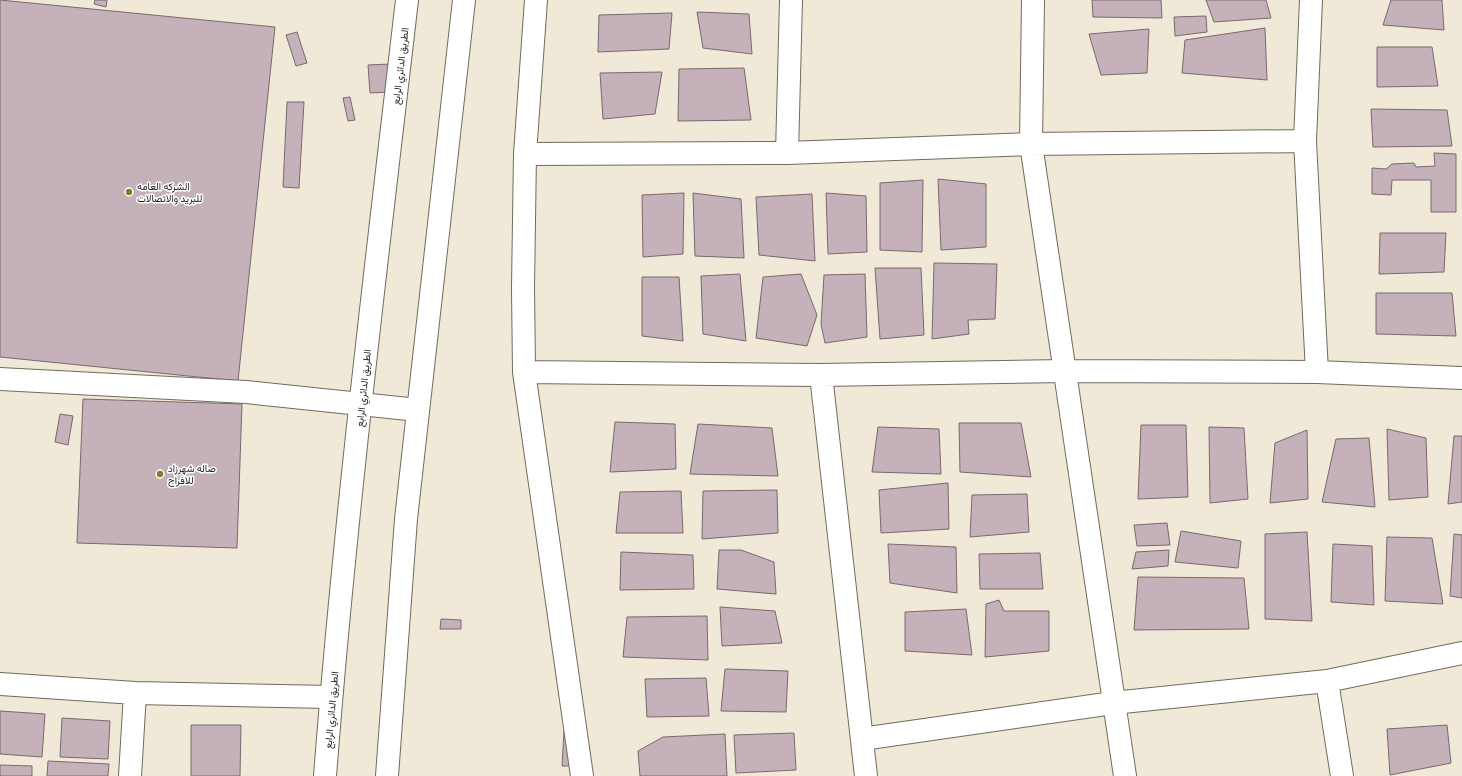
<svg xmlns="http://www.w3.org/2000/svg" width="1462" height="776" font-family="Merriweather,Vazirmatn,serif">
<style>
.building{fill:#c5b1b9;stroke:#7a686f}
.lines{fill:none;stroke-linecap:round;stroke-linejoin:round}
.minor-casing{stroke:#716b5b;stroke-width:24}
.major-casing{stroke:#716b5b;stroke-width:24}
.minor{stroke:#fff;stroke-width:22}
.major{stroke:#fff;stroke-width:22}
.poi-dot{fill:#7b822d;stroke:#fff;stroke-width:1.5}
.labels{text-anchor:middle;stroke-width:3;stroke-linejoin:round;paint-order:stroke}
.street-label{font-size:10px;fill:#25221c;stroke:#fff}
.poi-label{font-size:10px;fill:#25221c;stroke:#fff;text-anchor:start}
</style>
<rect width="100%" height="100%" fill="#f0e9d7"/>
<path class="building" d="M 0,0 L 275,27 L 238,381 L 0,357 Z
M 95,0 L 107,0 L 106,7 L 94,4 Z
M 1092,0 L 1161,0 L 1162,18 L 1093,17 Z
M 1206,0 L 1266,0 L 1271,18 L 1214,22 Z
M 1391,0 L 1442,0 L 1444,30 L 1383,25 Z
M 697,12 L 749,14 L 752,54 L 703,48 Z
M 672,13 L 669,49 L 598,52 L 599,15 Z
M 1206,16 L 1207,32 L 1175,36 L 1174,17 Z
M 1265,28 L 1267,80 L 1182,73 L 1185,40 Z
M 1149,29 L 1147,73 L 1101,75 L 1089,34 Z
M 297,32 L 307,63 L 296,66 L 286,35 Z
M 1377,47 L 1432,47 L 1438,86 L 1377,87 Z
M 390,64 L 391,92 L 370,93 L 368,65 Z
M 744,68 L 751,120 L 678,121 L 679,69 Z
M 662,72 L 655,114 L 603,119 L 600,73 Z
M 350,97 L 355,120 L 348,121 L 343,98 Z
M 287,102 L 304,102 L 299,188 L 283,187 Z
M 1371,109 L 1447,110 L 1452,146 L 1373,147 Z
M 1434,153 L 1456,154 L 1456,212 L 1431,212 L 1431,180 L 1392,180 L 1391,195 L 1372,194 L 1372,168 L 1386,169 L 1392,164 L 1414,163 L 1416,167 L 1435,166 Z
M 938,179 L 986,184 L 986,247 L 941,250 Z
M 923,180 L 922,252 L 880,250 L 880,183 Z
M 684,193 L 683,254 L 643,257 L 642,195 Z
M 693,193 L 741,199 L 744,258 L 695,256 Z
M 826,193 L 866,196 L 867,252 L 828,254 Z
M 812,194 L 815,261 L 759,255 L 756,197 Z
M 1380,233 L 1446,233 L 1444,272 L 1379,274 Z
M 934,263 L 997,264 L 995,319 L 968,320 L 969,334 L 932,339 Z
M 875,268 L 921,268 L 924,335 L 880,339 Z
M 740,274 L 746,341 L 703,334 L 701,276 Z
M 801,274 L 817,315 L 807,346 L 756,338 L 763,277 Z
M 865,274 L 867,337 L 825,343 L 821,324 L 824,275 Z
M 642,277 L 679,277 L 683,341 L 642,336 Z
M 1376,293 L 1452,293 L 1456,336 L 1376,334 Z
M 83,399 L 242,404 L 237,548 L 77,543 Z
M 60,414 L 73,416 L 68,445 L 55,442 Z
M 615,422 L 675,424 L 676,469 L 610,472 Z
M 959,423 L 1021,423 L 1031,477 L 960,472 Z
M 698,424 L 772,428 L 778,476 L 690,474 Z
M 1141,425 L 1186,425 L 1188,497 L 1138,499 Z
M 878,427 L 939,429 L 941,474 L 872,472 Z
M 1209,427 L 1244,428 L 1248,499 L 1210,503 Z
M 1387,429 L 1426,438 L 1428,497 L 1389,500 Z
M 1307,430 L 1308,499 L 1270,503 L 1275,443 Z
M 1454,436 L 1462,436 L 1462,502 L 1448,504 Z
M 1369,438 L 1375,507 L 1322,502 L 1336,439 Z
M 948,483 L 949,529 L 881,533 L 879,490 Z
M 777,490 L 778,533 L 702,539 L 703,491 Z
M 681,491 L 683,533 L 616,533 L 620,492 Z
M 1027,494 L 1029,532 L 970,537 L 972,495 Z
M 1167,523 L 1170,545 L 1137,546 L 1134,525 Z
M 1181,531 L 1241,541 L 1238,568 L 1175,562 Z
M 1307,532 L 1312,621 L 1265,619 L 1265,534 Z
M 1454,534 L 1462,535 L 1462,598 L 1450,596 Z
M 1387,537 L 1432,538 L 1443,604 L 1385,601 Z
M 888,544 L 956,547 L 957,593 L 890,583 Z
M 1333,544 L 1372,546 L 1374,605 L 1331,602 Z
M 719,550 L 741,550 L 774,562 L 776,594 L 717,589 Z
M 1169,550 L 1168,566 L 1132,569 L 1136,552 Z
M 621,552 L 693,555 L 694,589 L 620,590 Z
M 1040,553 L 1043,589 L 980,589 L 979,554 Z
M 1138,577 L 1244,578 L 1249,629 L 1134,630 Z
M 999,600 L 1004,611 L 1049,611 L 1049,651 L 985,657 L 986,604 Z
M 720,607 L 775,611 L 782,643 L 722,646 Z
M 966,609 L 972,655 L 905,651 L 905,612 Z
M 707,616 L 708,660 L 623,657 L 627,617 Z
M 441,619 L 461,620 L 461,629 L 440,629 Z
M 725,669 L 788,671 L 786,712 L 721,711 Z
M 706,678 L 709,716 L 647,717 L 645,679 Z
M 0,711 L 45,714 L 42,757 L 0,754 Z
M 62,718 L 110,721 L 108,759 L 60,757 Z
M 191,725 L 241,725 L 240,776 L 191,776 Z
M 1447,725 L 1451,763 L 1390,775 L 1387,729 Z
M 564,731 L 571,731 L 569,766 L 562,766 Z
M 794,733 L 796,770 L 736,773 L 734,735 Z
M 725,734 L 727,776 L 640,776 L 638,751 L 663,737 Z
M 48,761 L 109,764 L 108,776 L 47,776 Z
M 0,765 L 32,766 L 32,776 L 0,776 Z"/>
<g class="lines">
<g class="minor-casing">
<path id="minor" d="M 536,0 L 525,154 L 523,288 L 524,372 L 582,776
M 1033,0 L 1031,144 L 1125,776
M 1311,0 L 1305,141 L 1317,372
M 787,153 L 791,0
M 525,154 L 787,153 L 1031,144 L 1305,141
M 524,372 L 821,375 L 1066,371 L 1317,372 L 1462,378
M 821,375 L 866,776
M 0,379 L 246,392 L 418,410
M 1327,681 L 1342,776
M 0,684 L 135,693 L 331,697
M 862,739 L 1113,703 L 1327,681 L 1462,653
M 130,776 L 135,693"/>
</g>
<g class="major-casing">
<path id="major" d="M 325,776 C 345,517 377,258 407,0
M 387,776 L 406,519 L 464,0"/>
</g>
<use href="#minor" class="minor"/>
<use href="#major" class="major"/>
</g>
<g class="poi-dot">
<circle cx="129" cy="192" r="4"/>
<circle cx="160" cy="474" r="4"/>
</g>
<g class="labels">
<g class="street-label">
<text transform="translate(400 66) rotate(-83)" y="4">الطريق الدائري الرابع</text>
<text transform="translate(363 388) rotate(-84)" y="4">الطريق الدائري الرابع</text>
<text transform="translate(331 710) rotate(-85)" y="4">الطريق الدائري الرابع</text>
</g>
<g class="poi-label">
<text x="137" y="190">الشركه العامه<tspan x="137" dy="12">للبريد والاتصالات</tspan></text>
<text x="168" y="472">صاله شهرزاد<tspan x="168" dy="12">للافراح</tspan></text>
</g>
</g>
</svg>
